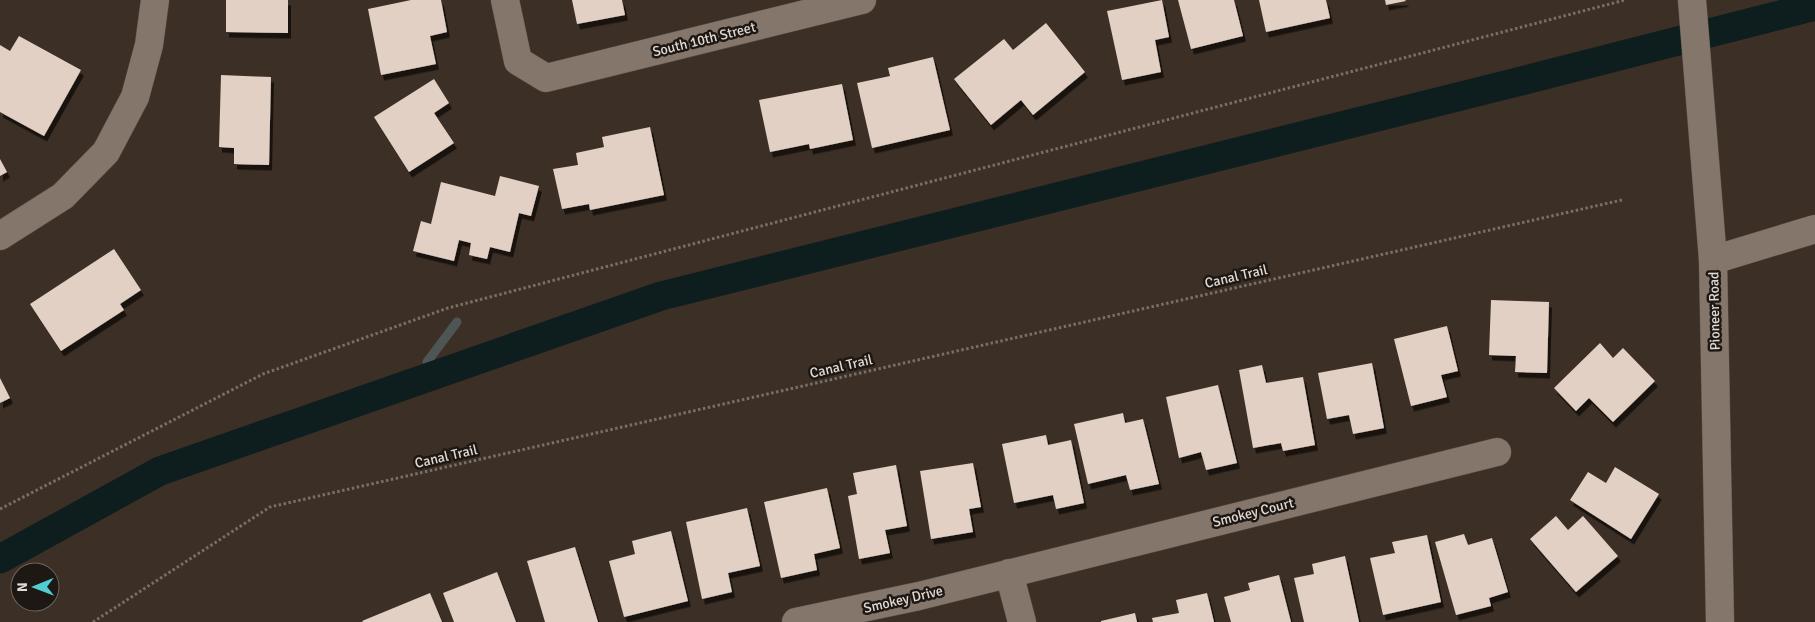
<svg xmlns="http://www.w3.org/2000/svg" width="1815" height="622" font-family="Signika,sans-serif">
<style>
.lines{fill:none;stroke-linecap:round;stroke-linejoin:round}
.stream{stroke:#4e5655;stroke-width:9}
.canal{stroke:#0e1d1e;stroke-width:29}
.building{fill:#e2d0c4;filter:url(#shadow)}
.street-casing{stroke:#594e45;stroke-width:29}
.secondary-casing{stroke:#594e45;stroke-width:29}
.path{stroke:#7a6f66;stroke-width:3;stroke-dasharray:2.5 2.5;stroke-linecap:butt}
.street{stroke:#85766b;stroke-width:28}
.secondary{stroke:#85766b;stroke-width:28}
.labels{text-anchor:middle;stroke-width:5;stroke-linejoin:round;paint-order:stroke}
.street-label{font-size:14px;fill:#e3dad4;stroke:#1e1814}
</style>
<defs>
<filter id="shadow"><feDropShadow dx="3" dy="5.5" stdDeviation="0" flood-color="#0009"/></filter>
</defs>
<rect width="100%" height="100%" fill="#3c2f25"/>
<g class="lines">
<path class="stream" d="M 427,362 L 457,322"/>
<path class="canal" d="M 0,559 L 160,471 L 661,296 L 1517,82 L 1815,6"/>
</g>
<path class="building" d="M 226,0 L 288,0 L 288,33 L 226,32 Z
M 411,0 L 441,0 L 447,32 L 430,36 L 436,64 L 381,75 L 368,9 Z
M 572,0 L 622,0 L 625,15 L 577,24 Z
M 1162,0 L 1169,37 L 1155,40 L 1161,72 L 1122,80 L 1107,11 Z
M 1178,0 L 1234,0 L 1243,36 L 1191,49 Z
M 1259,0 L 1326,0 L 1330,18 L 1266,32 Z
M 1385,0 L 1405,0 L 1406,1 L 1386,5 Z
M 1046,23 L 1085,72 L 1033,115 L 1021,100 L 991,125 L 954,79 L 1004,39 L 1013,50 Z
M 19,36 L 81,70 L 44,136 L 0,112 L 0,45 L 10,51 Z
M 933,57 L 950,130 L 872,148 L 857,83 L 890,76 L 888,68 Z
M 221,75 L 271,77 L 269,165 L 234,164 L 234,148 L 219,147 Z
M 434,79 L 449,103 L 434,113 L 454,143 L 409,172 L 374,117 Z
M 842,84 L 853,140 L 810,149 L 809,144 L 770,152 L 759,100 Z
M 650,127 L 664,195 L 590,210 L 589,204 L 562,209 L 553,169 L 578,165 L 576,153 L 604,147 L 602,137 Z
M 0,159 L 7,172 L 0,176 Z
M 500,176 L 539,186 L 531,216 L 519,213 L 510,252 L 490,247 L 487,259 L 469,255 L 471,243 L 459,240 L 454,261 L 413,251 L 421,221 L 431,224 L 441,182 L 495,196 Z
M 114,249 L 141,290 L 120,304 L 124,310 L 61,351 L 30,304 Z
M 1491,300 L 1549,302 L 1547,373 L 1515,372 L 1516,356 L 1489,355 Z
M 1447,326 L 1458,371 L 1441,375 L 1447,397 L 1411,406 L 1394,339 Z
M 1600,343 L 1613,358 L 1623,348 L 1655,381 L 1613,422 L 1589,398 L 1576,411 L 1554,388 Z
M 1372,363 L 1384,428 L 1353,434 L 1349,415 L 1327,419 L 1318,373 Z
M 1262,365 L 1266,383 L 1303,377 L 1315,445 L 1283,451 L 1281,443 L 1253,448 L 1239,370 Z
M 0,378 L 10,398 L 0,403 Z
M 1218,385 L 1237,463 L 1206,470 L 1201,452 L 1179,458 L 1166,397 Z
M 1123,413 L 1125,423 L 1143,419 L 1159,484 L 1130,490 L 1126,475 L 1088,484 L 1074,424 Z
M 1046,435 L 1048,445 L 1071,440 L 1084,503 L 1056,509 L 1053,495 L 1014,503 L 1002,444 Z
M 973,463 L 981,507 L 969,509 L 973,532 L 931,539 L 920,471 Z
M 896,465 L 907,526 L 885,530 L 890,553 L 859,559 L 848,496 L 857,494 L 853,473 Z
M 1615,467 L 1659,494 L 1631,539 L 1570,500 L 1588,472 L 1606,483 Z
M 827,488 L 840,548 L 814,554 L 817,570 L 781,578 L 764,502 Z
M 747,508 L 760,566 L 728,573 L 732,592 L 702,599 L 686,522 Z
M 1556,516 L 1568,530 L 1583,516 L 1618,556 L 1576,592 L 1530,539 Z
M 671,531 L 688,601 L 624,617 L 609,561 L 635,554 L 632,541 Z
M 1464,534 L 1468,545 L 1492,538 L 1508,592 L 1489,598 L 1491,606 L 1456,615 L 1435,542 Z
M 1427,535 L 1441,602 L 1383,615 L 1370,558 L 1395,553 L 1392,542 Z
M 575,547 L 598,622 L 545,622 L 527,561 Z
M 1345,556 L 1359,622 L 1304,622 L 1294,578 L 1314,574 L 1312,564 Z
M 497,572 L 516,622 L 454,622 L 443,593 Z
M 1279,575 L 1291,622 L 1231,622 L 1224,597 L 1250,590 L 1248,583 Z
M 430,593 L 442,622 L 363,622 L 362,621 Z
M 1207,593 L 1214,622 L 1153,622 L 1152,618 L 1179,613 L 1176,600 Z
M 1135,613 L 1137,622 L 1101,622 L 1101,621 Z"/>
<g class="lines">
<g class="street-casing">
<path id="street" d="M 505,0 L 518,61 L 546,78 L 862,0
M 0,236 L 63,196 L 106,152 L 135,97 L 149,45 L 155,0
M 1713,260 L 1815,229
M 1009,573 L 1022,622
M 796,622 L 919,596 L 1497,452"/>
</g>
<g class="secondary-casing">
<path id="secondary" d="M 1692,0 L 1713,260 L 1720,622"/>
</g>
<path class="path" d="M 0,509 L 263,374 L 448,308 L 1625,0
M 93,622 L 270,507 L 1622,200"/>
<use href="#street" class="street"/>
<use href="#secondary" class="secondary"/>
</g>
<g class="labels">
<g class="street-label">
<text transform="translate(704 39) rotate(-14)" y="5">South 10th Street</text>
<text transform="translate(1236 276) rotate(-13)" y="5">Canal Trail</text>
<text transform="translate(1714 311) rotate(-91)" y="5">Pioneer Road</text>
<text transform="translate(841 366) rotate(-13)" y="5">Canal Trail</text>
<text transform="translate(446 456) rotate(-13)" y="5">Canal Trail</text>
<text transform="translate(1253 512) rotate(-14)" y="5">Smokey Court</text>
<text transform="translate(903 599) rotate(-13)" y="5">Smokey Drive</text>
</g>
</g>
<g transform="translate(35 587) rotate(269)"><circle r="24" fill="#1e1814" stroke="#6d6661"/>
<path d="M0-4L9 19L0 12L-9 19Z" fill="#52cdd0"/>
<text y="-8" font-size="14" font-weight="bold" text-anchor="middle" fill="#e3dad4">N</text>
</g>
</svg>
